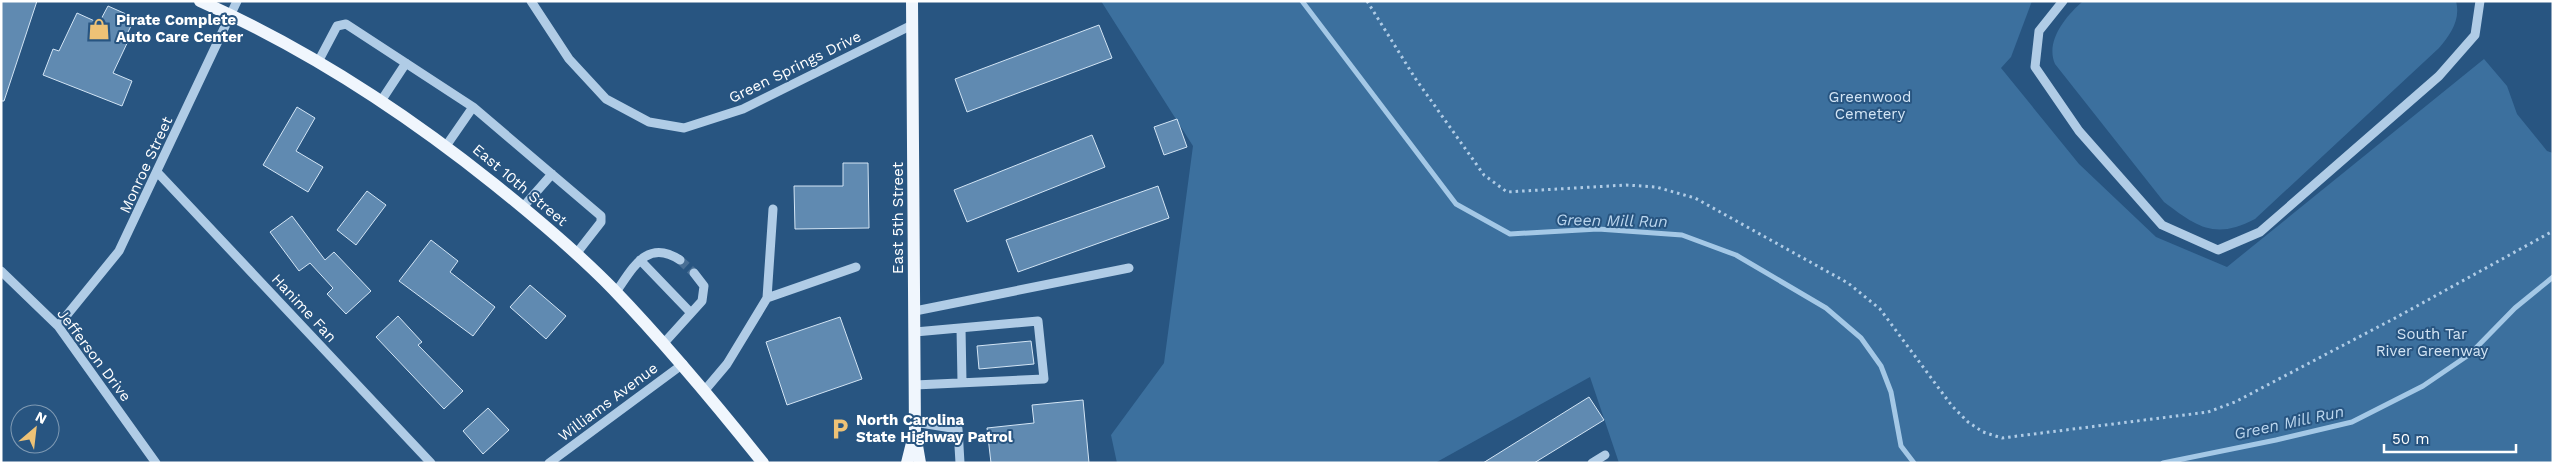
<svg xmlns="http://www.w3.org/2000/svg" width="2554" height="464" font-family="'Work Sans',sans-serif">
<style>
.green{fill:#3c709e}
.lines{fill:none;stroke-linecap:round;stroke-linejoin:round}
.stream{stroke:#a4c8e6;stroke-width:5}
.building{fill:#608ab1;stroke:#d3e5f5}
.minor-tunnel{stroke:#486e94;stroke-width:9;stroke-dasharray:9 4.5;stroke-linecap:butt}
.path{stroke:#b0cce6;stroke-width:3;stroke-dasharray:2.5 4;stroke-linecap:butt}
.minor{stroke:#b0cce6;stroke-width:9}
.major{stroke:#f0f6fd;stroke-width:12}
.labels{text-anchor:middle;stroke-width:4;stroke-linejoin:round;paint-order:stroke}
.poi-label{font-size:15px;font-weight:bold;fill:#fff;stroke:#285581;text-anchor:start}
.street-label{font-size:15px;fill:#fff;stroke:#285581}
.park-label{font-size:15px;fill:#d3e5f5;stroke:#285581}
.water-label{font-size:16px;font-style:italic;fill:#bbd6ee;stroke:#285581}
</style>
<rect width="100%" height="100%" fill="#285581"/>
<path class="green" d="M 1101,1 L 2032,1 L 2011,57 L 2001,68 L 2079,164 L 2156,237 L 2227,267 L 2484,59 L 2507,86 L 2517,114 L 2547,151 L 2553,153 L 2553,463 L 1619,463 L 1590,377 L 1435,463 L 1117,463 L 1111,435 L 1164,363 L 1193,146 Z
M 2083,1 L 2456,1 C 2461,20 2450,35 2439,48 L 2255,219 C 2215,240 2197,227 2164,202 L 2055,64 C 2045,41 2066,16 2083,1 Z"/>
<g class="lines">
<path class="stream" d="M 1302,1 L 1456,204 L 1510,234 L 1598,229 L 1682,235 L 1736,255 L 1826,308 L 1861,338 L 1881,366 L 1891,392 L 1901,446 L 1914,463
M 2163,463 L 2276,440 L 2352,422 L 2423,386 L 2470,354 L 2515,308 L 2553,277"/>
</g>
<path class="building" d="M 1,1 L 37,1 L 4,101 L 1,101 Z
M 108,6 L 135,18 L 126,36 L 130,37 L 113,73 L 132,81 L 122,106 L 43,75 L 53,49 L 59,51 L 77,13 L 99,23 Z
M 1099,25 L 1112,58 L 967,112 L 955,79 Z
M 297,107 L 315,118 L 296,151 L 323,167 L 308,192 L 263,165 Z
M 1177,119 L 1187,147 L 1164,155 L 1154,127 Z
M 1092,135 L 1105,167 L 967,222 L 954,190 Z
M 843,163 L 868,163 L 869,228 L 795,229 L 794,186 L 843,186 Z
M 1158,186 L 1169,218 L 1018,272 L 1006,240 Z
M 367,191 L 386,205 L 356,245 L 337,230 Z
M 292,216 L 325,260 L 334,252 L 371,291 L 346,314 L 327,294 L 333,288 L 310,263 L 299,271 L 270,232 Z
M 431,240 L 458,261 L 450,272 L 495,307 L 473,336 L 399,281 Z
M 530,285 L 566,316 L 546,339 L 510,307 Z
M 398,316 L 422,342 L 418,345 L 463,391 L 444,409 L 376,337 Z
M 840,317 L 862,379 L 787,405 L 766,342 Z
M 1031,341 L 1034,364 L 979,369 L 977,346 Z
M 1589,397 L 1604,420 L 1534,463 L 1483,463 Z
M 1083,400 L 1089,463 L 991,463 L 987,428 L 1034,423 L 1032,405 Z
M 488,408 L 509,430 L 483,454 L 463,431 Z"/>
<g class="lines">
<path class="minor-tunnel" d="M 680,260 L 694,273"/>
<path class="path" d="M 1367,1 L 1415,78 L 1484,175 L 1507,192 L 1626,185 L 1656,187 L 1695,198 L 1848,283 L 1880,309 L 1952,406 L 1968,422 L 1983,432 L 2002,438 L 2208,412 L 2235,402 L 2397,317 L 2553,231"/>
<path class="minor" d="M 531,1 L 569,59 L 606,99 L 649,122 L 684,128 L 743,109 L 912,25
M 2063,1 L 2039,31 L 2035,67 L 2079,131 L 2162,225 L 2218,250 L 2260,232 L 2439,76 L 2475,35 L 2480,1
M 318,62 L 337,26 L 346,24 L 473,107 L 601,216 L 601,222 L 576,254
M 381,101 L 406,63
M 446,146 L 473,107
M 158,173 L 431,463
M 523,207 L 552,174
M 640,260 L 691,313
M 1,271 L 58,326 L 156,463
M 616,292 C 633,268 647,238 680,260
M 767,298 L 856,267
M 915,311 L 1129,268
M 58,326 L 119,251 L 237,1
M 961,328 L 962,382
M 664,343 L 702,301 L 704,286 L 694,273
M 915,385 L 1044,379 L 1038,321 L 915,332
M 705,390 L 727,364 L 767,298 L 773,209
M 914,422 L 958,429 L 960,463
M 549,463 L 683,364
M 1592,463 L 1605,455"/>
<path class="major" d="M 200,1 C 306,48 404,112 494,184 C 535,217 576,251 613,289 C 666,344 715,403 763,463
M 912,1 L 915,434 L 920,463
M 907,463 L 913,439"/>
</g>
<defs>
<g id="shop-bare" transform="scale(1.725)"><path d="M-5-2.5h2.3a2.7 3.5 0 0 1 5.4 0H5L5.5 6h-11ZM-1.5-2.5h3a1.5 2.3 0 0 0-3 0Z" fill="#eec276" stroke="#285581" stroke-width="2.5" paint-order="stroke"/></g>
<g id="parking-bare" transform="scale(1.725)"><path d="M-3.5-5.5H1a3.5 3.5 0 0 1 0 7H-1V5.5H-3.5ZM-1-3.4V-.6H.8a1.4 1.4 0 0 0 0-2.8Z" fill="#eec276" stroke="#285581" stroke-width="2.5" paint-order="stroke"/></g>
</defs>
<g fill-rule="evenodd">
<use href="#shop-bare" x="99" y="29"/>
<use href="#parking-bare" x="840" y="429"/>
</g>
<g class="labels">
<g class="poi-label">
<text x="116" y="25">Pirate Complete<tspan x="116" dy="17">Auto Care Center</tspan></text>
<text x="856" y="425">North Carolina<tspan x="856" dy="17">State Highway Patrol</tspan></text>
</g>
<g class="street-label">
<text transform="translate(795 67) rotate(-26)" y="5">Green Springs Drive</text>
<text transform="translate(146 165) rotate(-65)" y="5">Monroe Street</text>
<text transform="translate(520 185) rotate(40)" y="5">East 10th Street</text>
<text transform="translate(898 218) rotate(-90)" y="5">East 5th Street</text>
<text transform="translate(304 308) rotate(47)" y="5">Hanime Fan</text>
<text transform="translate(94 355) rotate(53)" y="5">Jefferson Drive</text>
<text transform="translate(608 402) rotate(-37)" y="5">Williams Avenue</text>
</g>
<g class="park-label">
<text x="1870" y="102">Greenwood<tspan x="1870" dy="17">Cemetery</tspan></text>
<text x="2432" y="339">South Tar<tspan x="2432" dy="17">River Greenway</tspan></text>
</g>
<g class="water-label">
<text transform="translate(1612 220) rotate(1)" y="6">Green Mill Run</text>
<text transform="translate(2289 422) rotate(-12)" y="6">Green Mill Run</text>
</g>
</g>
<rect width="2554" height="464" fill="none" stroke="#ffffff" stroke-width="5"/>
<g transform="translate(35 429) rotate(28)"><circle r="24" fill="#285581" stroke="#7e99b3"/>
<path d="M0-4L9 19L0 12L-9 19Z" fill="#eec276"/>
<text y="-8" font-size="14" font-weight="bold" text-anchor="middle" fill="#ffffff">N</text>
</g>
<path d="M2384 444v8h132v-8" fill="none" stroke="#ffffff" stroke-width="2.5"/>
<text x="2392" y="444" font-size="15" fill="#ffffff" stroke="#285581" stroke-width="4" paint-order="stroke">50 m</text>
</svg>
